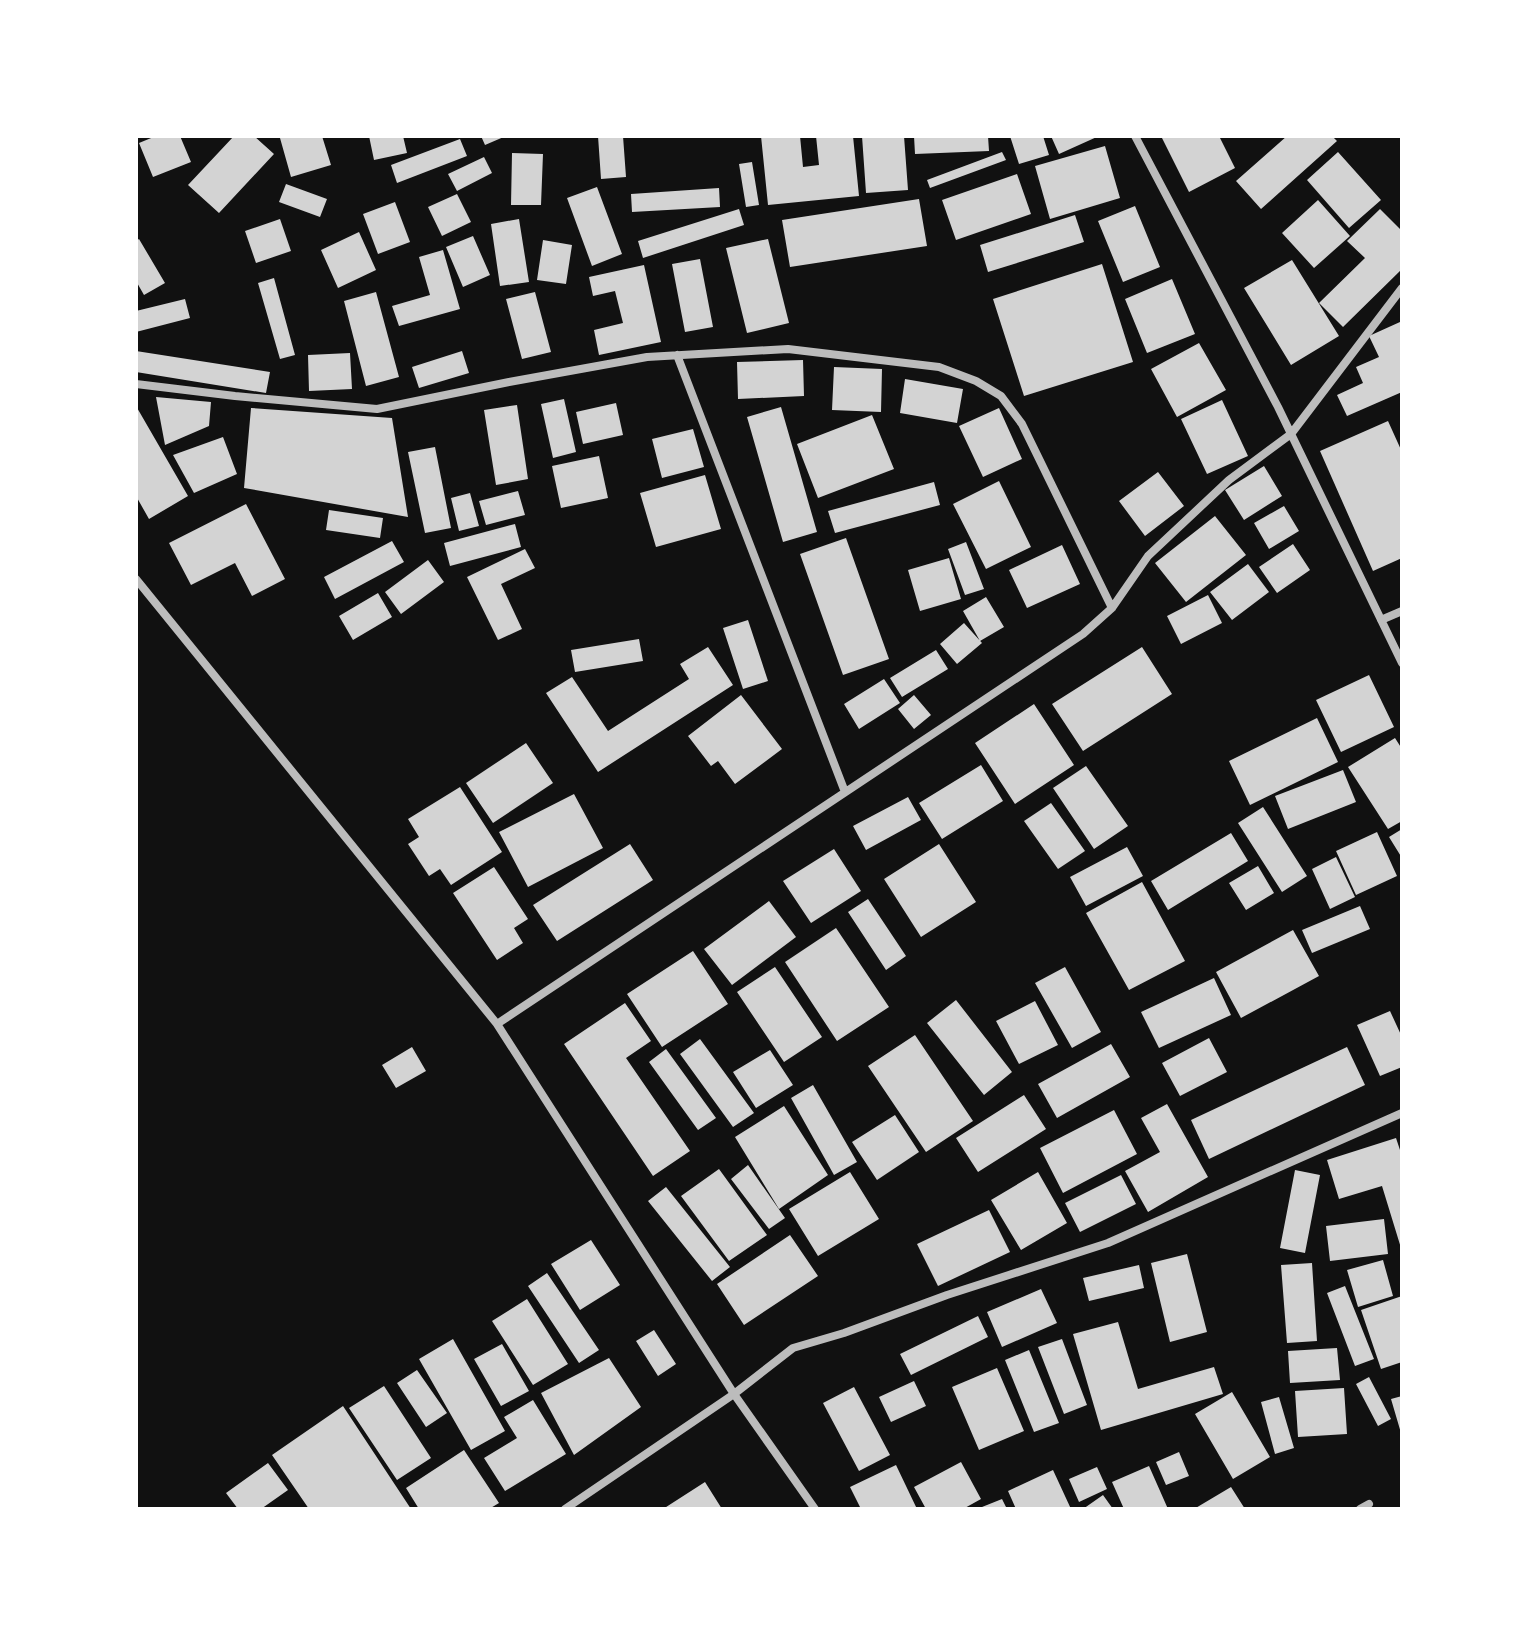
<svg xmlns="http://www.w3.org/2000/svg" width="1538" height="1645" font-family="Rubik,sans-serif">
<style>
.building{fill:#d3d3d3}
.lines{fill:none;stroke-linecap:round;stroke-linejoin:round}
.minor{stroke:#bcbcbc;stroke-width:8}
</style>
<rect width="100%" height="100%" fill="#111"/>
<path class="building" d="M 156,136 L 180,136 L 191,162 L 153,177 L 139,143 Z
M 234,136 L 254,136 L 274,154 L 219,213 L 188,185 Z
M 287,136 L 322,136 L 331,165 L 291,177 L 280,138 Z
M 369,136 L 403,136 L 407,153 L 374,160 Z
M 481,136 L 506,136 L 485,145 Z
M 598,136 L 623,136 L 626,177 L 601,179 Z
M 761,136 L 800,136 L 803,167 L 819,165 L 816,136 L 853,136 L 859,196 L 768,205 Z
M 862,136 L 904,136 L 908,190 L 866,193 Z
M 914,136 L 988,136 L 989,151 L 915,154 Z
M 1010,136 L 1043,136 L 1049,155 L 1019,164 Z
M 1051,136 L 1099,136 L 1059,154 Z
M 1161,136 L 1219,136 L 1235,168 L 1189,192 Z
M 1287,136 L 1332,136 L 1337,141 L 1261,209 L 1236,181 Z
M 460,139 L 467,156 L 397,183 L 391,165 Z
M 1105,146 L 1120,198 L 1050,219 L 1035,166 Z
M 1002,152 L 1006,160 L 930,188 L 927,180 Z
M 1338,152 L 1381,200 L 1349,228 L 1307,180 Z
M 512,153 L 543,154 L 541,205 L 511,205 Z
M 484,157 L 492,173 L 457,191 L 448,174 Z
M 752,162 L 759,205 L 746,207 L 739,164 Z
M 1017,174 L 1031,214 L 956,240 L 942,200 Z
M 286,184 L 327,199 L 320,217 L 279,202 Z
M 597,187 L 622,254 L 592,266 L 567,198 Z
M 719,188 L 720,207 L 632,212 L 631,194 Z
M 457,194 L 471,222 L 442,236 L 428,207 Z
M 919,199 L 927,246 L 790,267 L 782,220 Z
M 1318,200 L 1350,236 L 1314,268 L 1282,233 Z
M 395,202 L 410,242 L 378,254 L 363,214 Z
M 1135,206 L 1160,267 L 1123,282 L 1098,221 Z
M 739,209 L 744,225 L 643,258 L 638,241 Z
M 1380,209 L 1402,231 L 1402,269 L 1343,327 L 1319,303 L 1365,258 L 1347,241 Z
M 1075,215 L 1084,242 L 988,272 L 980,245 Z
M 280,219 L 291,251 L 256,263 L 245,231 Z
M 519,219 L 529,282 L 500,286 L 491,224 Z
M 359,232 L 376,270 L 338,288 L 321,250 Z
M 473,236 L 490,275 L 463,287 L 446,247 Z
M 139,239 L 165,283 L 144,295 L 136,281 L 136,241 Z
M 768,239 L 789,323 L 747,333 L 726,248 Z
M 543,240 L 572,245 L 566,284 L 537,280 Z
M 443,250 L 460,309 L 399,326 L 392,306 L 430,295 L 419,257 Z
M 700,259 L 713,327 L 685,332 L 672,264 Z
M 1292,260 L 1339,336 L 1291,365 L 1244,288 Z
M 1102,264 L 1133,362 L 1024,396 L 993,299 Z
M 644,265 L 661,342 L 599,355 L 594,330 L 623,323 L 615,291 L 593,296 L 589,277 Z
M 274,278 L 295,355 L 280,359 L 258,283 Z
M 1172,279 L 1195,334 L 1147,353 L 1125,299 Z
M 376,292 L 399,377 L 366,386 L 344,301 Z
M 535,292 L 551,352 L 522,359 L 506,299 Z
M 185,299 L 190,318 L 136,332 L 136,311 Z
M 1400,322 L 1402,326 L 1402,392 L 1347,416 L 1337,395 L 1363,383 L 1356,367 L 1379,357 L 1369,336 Z
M 1199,343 L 1226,390 L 1177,417 L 1151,369 Z
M 136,351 L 270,372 L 266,393 L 136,372 Z
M 462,351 L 469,373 L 419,388 L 412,367 Z
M 350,353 L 352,389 L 309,391 L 308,355 Z
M 803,360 L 804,396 L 738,399 L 737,362 Z
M 834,367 L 882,369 L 881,412 L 832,410 Z
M 905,379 L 963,389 L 957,423 L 900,413 Z
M 156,397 L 211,402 L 209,426 L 165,445 Z
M 564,399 L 576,452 L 553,458 L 541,404 Z
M 1222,400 L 1248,456 L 1207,474 L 1181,419 Z
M 616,403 L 623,435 L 583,444 L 576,412 Z
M 517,405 L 528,479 L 496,485 L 484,410 Z
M 136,406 L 188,496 L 149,519 L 136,496 Z
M 781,407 L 817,532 L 783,542 L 747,417 Z
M 251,408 L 392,418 L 408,517 L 244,488 Z
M 999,408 L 1022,459 L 983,477 L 959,426 Z
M 872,415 L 894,469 L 818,498 L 797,444 Z
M 1388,421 L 1402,452 L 1402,558 L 1373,571 L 1320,451 Z
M 693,429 L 704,467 L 662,478 L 652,439 Z
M 223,437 L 237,474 L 194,493 L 173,455 Z
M 435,447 L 451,528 L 425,533 L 408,452 Z
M 599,456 L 608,498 L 561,508 L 552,466 Z
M 1264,466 L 1282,496 L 1244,520 L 1225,490 Z
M 1158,472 L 1184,506 L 1145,536 L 1119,501 Z
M 705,475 L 721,529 L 656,547 L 640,493 Z
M 999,481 L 1031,547 L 986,569 L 953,504 Z
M 934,482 L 940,505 L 835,533 L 828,511 Z
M 518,491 L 525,515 L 486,525 L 479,501 Z
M 470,493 L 479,526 L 459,531 L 451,498 Z
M 246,504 L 285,579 L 252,596 L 235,563 L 191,585 L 169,543 Z
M 1284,506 L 1299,531 L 1269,549 L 1254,523 Z
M 329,510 L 383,518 L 380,538 L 326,530 Z
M 1215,516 L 1246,555 L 1186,602 L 1155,563 Z
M 515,524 L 521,547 L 450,566 L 444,543 Z
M 846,538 L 889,659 L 843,675 L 800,554 Z
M 392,541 L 404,562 L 335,599 L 324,577 Z
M 966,542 L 984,589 L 965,595 L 948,549 Z
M 1293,544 L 1310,570 L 1277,593 L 1259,567 Z
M 1062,545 L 1080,584 L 1027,608 L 1009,570 Z
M 525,549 L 535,568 L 501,584 L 522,629 L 498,640 L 467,577 Z
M 949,558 L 961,599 L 920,611 L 908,570 Z
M 428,560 L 444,582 L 401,614 L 385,592 Z
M 1248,564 L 1269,592 L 1232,620 L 1210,592 Z
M 378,593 L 392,617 L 353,640 L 339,616 Z
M 1208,595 L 1222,623 L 1181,644 L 1167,616 Z
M 986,597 L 1004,627 L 980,641 L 963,611 Z
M 748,620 L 768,681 L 743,689 L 723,628 Z
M 964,623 L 982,643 L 957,664 L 940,644 Z
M 639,639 L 643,661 L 575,672 L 571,650 Z
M 708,647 L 733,685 L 598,772 L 546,693 L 572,677 L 608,731 L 689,679 L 680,664 Z
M 1142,647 L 1172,694 L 1083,751 L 1052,704 Z
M 936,650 L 948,669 L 902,697 L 890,678 Z
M 1369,675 L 1394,727 L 1341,752 L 1316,700 Z
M 884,679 L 900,703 L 859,729 L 844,704 Z
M 741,695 L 782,749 L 735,784 L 718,761 L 711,766 L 688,736 Z
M 914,695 L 931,715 L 914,729 L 898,709 Z
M 1034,704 L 1074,765 L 1015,804 L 975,743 Z
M 1317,718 L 1338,762 L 1250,805 L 1229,761 Z
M 1395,738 L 1402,749 L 1402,821 L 1388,829 L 1348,767 Z
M 526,743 L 553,783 L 493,823 L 466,783 Z
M 981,765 L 1003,801 L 942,839 L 919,803 Z
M 1086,766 L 1128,826 L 1094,849 L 1053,788 Z
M 1343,770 L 1356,802 L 1288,829 L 1275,796 Z
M 460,787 L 502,852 L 451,885 L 440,869 L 429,876 L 408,844 L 419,837 L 408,819 Z
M 574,794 L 603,848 L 528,887 L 499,832 Z
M 908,797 L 921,820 L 866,850 L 853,826 Z
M 1051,803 L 1085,851 L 1058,869 L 1024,821 Z
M 1263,807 L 1307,876 L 1282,892 L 1238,823 Z
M 1402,829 L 1402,858 L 1389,837 Z
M 1377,832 L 1397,876 L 1356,895 L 1336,851 Z
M 1231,833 L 1248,861 L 1168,910 L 1151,881 Z
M 630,844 L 653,880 L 557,941 L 533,905 Z
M 939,844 L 976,902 L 921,937 L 884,879 Z
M 1127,847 L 1143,876 L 1086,906 L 1070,877 Z
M 834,849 L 861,891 L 811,923 L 783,881 Z
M 1336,857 L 1355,897 L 1330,909 L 1312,869 Z
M 1258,866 L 1274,893 L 1246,910 L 1229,883 Z
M 494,867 L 528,919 L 514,928 L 523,943 L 497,960 L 453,893 Z
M 1142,882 L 1185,961 L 1129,990 L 1086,913 Z
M 868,899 L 906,956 L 886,970 L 848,912 Z
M 769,901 L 796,937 L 732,985 L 704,949 Z
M 1360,906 L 1370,929 L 1312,953 L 1302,930 Z
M 836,928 L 889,1007 L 837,1041 L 785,962 Z
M 1293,930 L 1319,976 L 1241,1018 L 1216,972 Z
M 693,951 L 728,1004 L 662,1047 L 627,994 Z
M 775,967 L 822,1037 L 784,1062 L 737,992 Z
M 1065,967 L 1101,1032 L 1072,1048 L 1035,983 Z
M 1214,978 L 1231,1015 L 1159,1048 L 1141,1012 Z
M 956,1000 L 1012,1072 L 984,1095 L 927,1023 Z
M 1035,1001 L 1058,1045 L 1019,1064 L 996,1021 Z
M 625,1003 L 651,1041 L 626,1058 L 690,1151 L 653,1176 L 564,1044 Z
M 1390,1011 L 1402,1037 L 1402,1067 L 1380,1076 L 1357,1025 Z
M 915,1035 L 973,1121 L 926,1152 L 868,1066 Z
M 1209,1038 L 1227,1072 L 1180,1096 L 1162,1063 Z
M 700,1039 L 754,1113 L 733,1127 L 680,1054 Z
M 1111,1044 L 1130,1077 L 1057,1118 L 1038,1084 Z
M 412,1047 L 426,1071 L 396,1088 L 382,1065 Z
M 1347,1047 L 1365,1085 L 1209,1159 L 1191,1120 Z
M 666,1049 L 716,1118 L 698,1130 L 649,1062 Z
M 770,1050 L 793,1085 L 756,1108 L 733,1072 Z
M 813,1085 L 857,1162 L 834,1175 L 791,1098 Z
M 1024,1095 L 1046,1129 L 978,1172 L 956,1138 Z
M 1167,1104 L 1208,1177 L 1148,1212 L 1125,1171 L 1160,1152 L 1141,1118 Z
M 784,1106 L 828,1175 L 779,1209 L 735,1137 Z
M 1114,1110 L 1137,1154 L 1063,1193 L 1040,1148 Z
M 895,1115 L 919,1152 L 877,1180 L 852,1142 Z
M 1396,1138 L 1402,1156 L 1401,1248 L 1382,1186 L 1339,1199 L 1327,1160 Z
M 748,1165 L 785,1218 L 769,1229 L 731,1179 Z
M 719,1169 L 767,1235 L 729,1261 L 681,1196 Z
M 1295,1170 L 1320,1175 L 1305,1253 L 1280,1248 Z
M 850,1172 L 879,1219 L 818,1256 L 789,1209 Z
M 1038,1172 L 1067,1223 L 1021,1250 L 991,1200 Z
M 1121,1175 L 1136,1204 L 1080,1232 L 1065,1203 Z
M 666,1187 L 730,1267 L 712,1281 L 648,1201 Z
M 989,1210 L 1010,1252 L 938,1286 L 917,1244 Z
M 1384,1219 L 1388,1254 L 1330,1261 L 1326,1226 Z
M 790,1235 L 818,1276 L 744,1325 L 717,1284 Z
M 591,1240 L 620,1285 L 580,1310 L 551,1264 Z
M 1187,1254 L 1207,1332 L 1170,1342 L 1151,1263 Z
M 1383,1260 L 1393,1296 L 1358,1307 L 1347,1270 Z
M 1312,1263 L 1317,1341 L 1287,1343 L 1281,1265 Z
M 1139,1265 L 1144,1288 L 1089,1301 L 1083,1278 Z
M 547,1273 L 599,1350 L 579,1363 L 528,1286 Z
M 1345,1286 L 1374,1359 L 1355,1366 L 1327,1293 Z
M 1041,1289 L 1057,1323 L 1002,1347 L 987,1312 Z
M 1402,1296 L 1402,1362 L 1381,1369 L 1361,1310 Z
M 527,1299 L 568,1364 L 533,1385 L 492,1321 Z
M 978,1316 L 988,1337 L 911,1375 L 900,1354 Z
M 1118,1322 L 1138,1389 L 1214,1367 L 1223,1394 L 1101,1430 L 1073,1334 Z
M 654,1330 L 676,1364 L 658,1376 L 636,1341 Z
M 453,1339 L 505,1431 L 471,1450 L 419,1359 Z
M 1062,1339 L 1087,1405 L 1064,1414 L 1038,1347 Z
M 502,1344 L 529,1391 L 501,1406 L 474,1359 Z
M 1337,1348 L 1340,1380 L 1290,1383 L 1288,1351 Z
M 1029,1350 L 1059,1423 L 1034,1432 L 1005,1360 Z
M 609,1358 L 641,1407 L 574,1455 L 541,1393 Z
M 997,1368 L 1024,1431 L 979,1450 L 952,1387 Z
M 417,1370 L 447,1413 L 426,1427 L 397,1383 Z
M 1369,1377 L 1391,1419 L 1378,1426 L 1356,1384 Z
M 914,1381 L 926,1406 L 891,1422 L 879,1397 Z
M 384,1386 L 431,1458 L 397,1480 L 349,1408 Z
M 854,1387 L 890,1455 L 859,1471 L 823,1403 Z
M 1344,1388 L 1347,1434 L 1298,1437 L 1295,1391 Z
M 1232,1392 L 1270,1457 L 1233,1479 L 1195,1414 Z
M 1402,1396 L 1402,1433 L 1401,1433 L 1391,1399 Z
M 1279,1397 L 1294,1448 L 1275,1454 L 1261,1402 Z
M 533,1400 L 566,1454 L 505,1491 L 484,1458 L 517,1438 L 504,1417 Z
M 343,1406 L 411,1509 L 309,1509 L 272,1455 Z
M 464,1450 L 499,1503 L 489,1509 L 419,1509 L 406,1488 Z
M 1179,1452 L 1189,1476 L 1166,1485 L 1156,1462 Z
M 961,1462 L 981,1499 L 963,1509 L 926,1509 L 914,1487 Z
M 268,1463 L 288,1490 L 261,1509 L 238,1509 L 226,1493 Z
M 896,1465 L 917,1509 L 861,1509 L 850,1487 Z
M 1149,1466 L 1168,1509 L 1124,1509 L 1112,1482 Z
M 1097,1467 L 1107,1489 L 1079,1502 L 1069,1479 Z
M 1053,1470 L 1071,1509 L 1016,1509 L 1008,1491 Z
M 705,1482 L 722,1509 L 663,1509 Z
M 1231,1487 L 1245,1509 L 1194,1509 Z
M 1103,1495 L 1113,1509 L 1083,1509 Z
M 1002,1499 L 1007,1509 L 977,1509 Z"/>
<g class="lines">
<path class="minor" d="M 1135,136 L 1278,407 L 1402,663
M 677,355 L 845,792
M 136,384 L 235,396 L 377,409 L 509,382 L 647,357 L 788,349 L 939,367 L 976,381 L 1001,396 L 1022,424 L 1112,608
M 136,579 L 497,1024 L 734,1394 L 815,1509
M 1381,620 L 1402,611
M 497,1024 L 1083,634 L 1112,608 L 1148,556 L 1229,480 L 1291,434 L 1402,288
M 565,1509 L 734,1394 L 793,1348 L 844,1333 L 947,1295 L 1108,1243 L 1402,1113
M 1360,1509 L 1369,1504"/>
</g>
<rect width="1538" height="1645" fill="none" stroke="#ffffff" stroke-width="276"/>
</svg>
